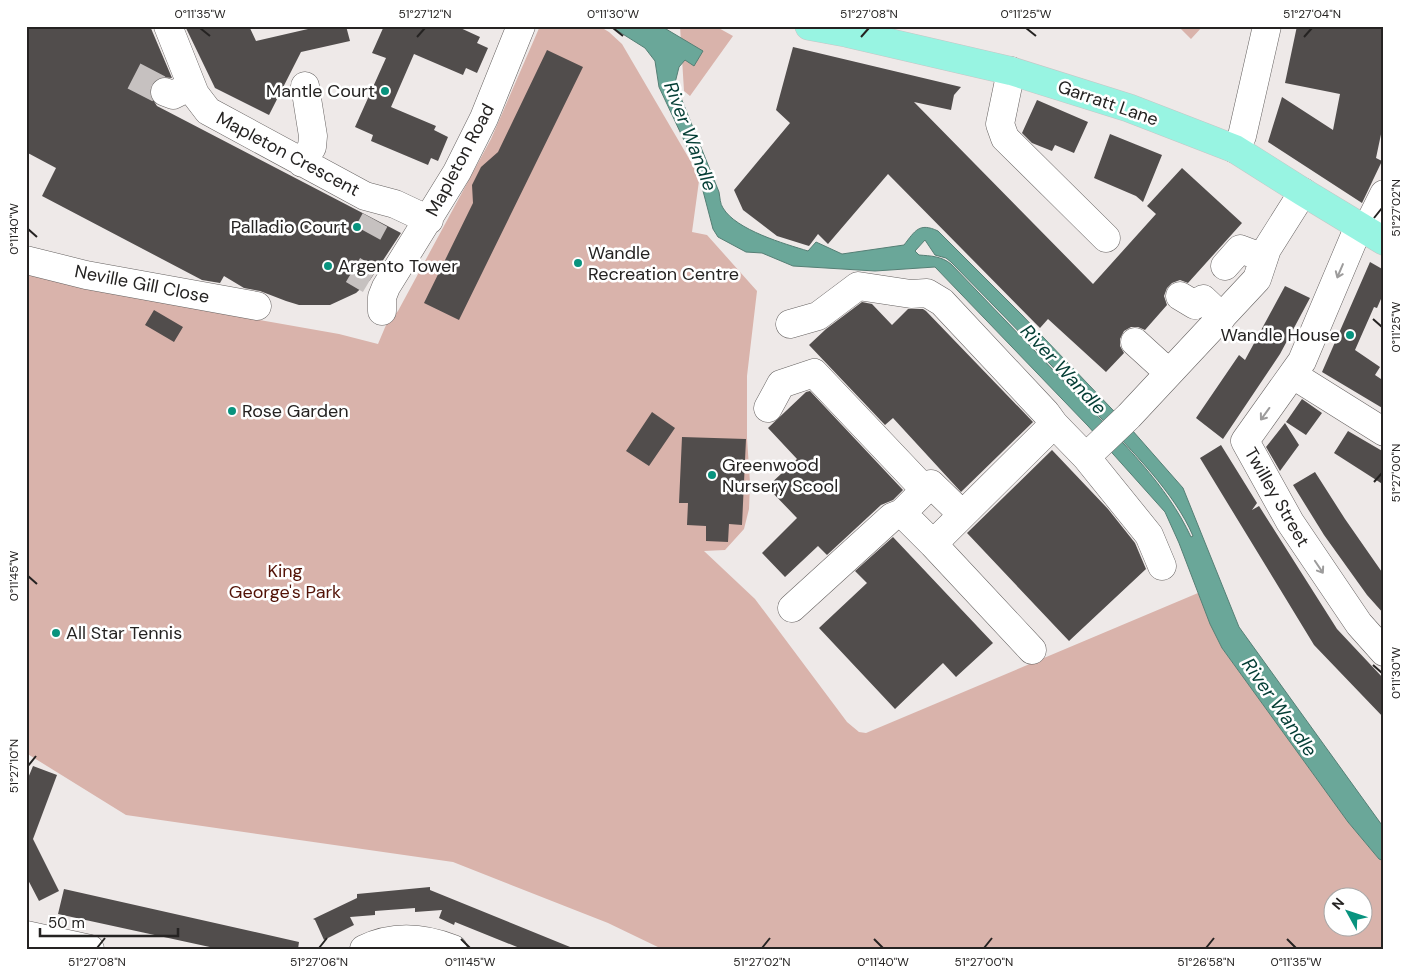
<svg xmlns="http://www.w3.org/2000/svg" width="1410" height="975" font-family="'DM Sans',sans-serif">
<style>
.green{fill:#d9b3ab;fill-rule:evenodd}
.water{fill:#6aa799;stroke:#557f75;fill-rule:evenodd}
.building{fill:#514d4c}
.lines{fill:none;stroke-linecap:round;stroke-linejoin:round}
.minor-tunnel{stroke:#c6c1c0;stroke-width:28;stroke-dasharray:28 14;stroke-linecap:butt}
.minor-casing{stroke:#666261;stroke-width:29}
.major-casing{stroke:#c6c6c6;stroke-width:29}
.minor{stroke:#fff;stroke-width:28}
.major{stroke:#98f4e2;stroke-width:28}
.oneway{stroke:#9d9c9c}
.ticks{fill:none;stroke:#252322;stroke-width:2}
.poi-dot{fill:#08937e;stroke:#fff;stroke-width:2}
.labels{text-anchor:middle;stroke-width:5;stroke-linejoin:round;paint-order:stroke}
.poi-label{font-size:18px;fill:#252322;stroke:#fff;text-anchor:start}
.street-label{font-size:18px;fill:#252322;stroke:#fff}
.park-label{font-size:18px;fill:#521206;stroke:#fff}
.water-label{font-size:19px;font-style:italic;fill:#033d34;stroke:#fff}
.neatline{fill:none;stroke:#252322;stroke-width:2}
.ticks-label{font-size:12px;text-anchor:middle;fill:#252322}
</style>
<rect width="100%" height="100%" fill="#eee9e8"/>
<path class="green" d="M 540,26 L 599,26 L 609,32 L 622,44 L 694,167 L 699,181 L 692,232 L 707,235 L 757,291 L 747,376 L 747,438 L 750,483 L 749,509 L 744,529 L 725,550 L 704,551 L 755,599 L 847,722 L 859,732 L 866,733 L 1198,593 L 1222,648 L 1348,822 L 1379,859 L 1384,861 L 1384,949 L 662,949 L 608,923 L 453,862 L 126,815 L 26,753 L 26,272 L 249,318 L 339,334 L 378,344 L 386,325 L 398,311 L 491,139 ZM 1332,898 L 1362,898 L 1362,928 L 1332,928 Z
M 680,26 L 715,26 L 733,36 L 690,96 L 684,91 Z
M 1178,26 L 1203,26 L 1191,39 Z"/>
<path class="water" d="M 610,26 L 661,26 L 703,51 L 694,66 L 685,60 L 679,67 L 675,83 L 719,192 C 720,197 720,204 723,208 C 736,230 785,244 808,251 L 816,242 L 842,254 L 904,245 C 915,231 919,222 938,231 L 1022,315 L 1132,430 L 1183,488 L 1239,627 L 1384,828 L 1384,861 L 1379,859 L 1348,822 L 1222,648 L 1210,624 L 1179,543 L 1165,512 L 1088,426 L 935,267 L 875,271 L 793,266 L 762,253 L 746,252 L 718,237 L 713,229 L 697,168 L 659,87 L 655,61 L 645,48 ZM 925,240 L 935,255 L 946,258 L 951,262 C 1001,313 1051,364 1099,416 C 1131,450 1175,493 1193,536 L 1191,537 C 1167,485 1122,442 1083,401 C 1039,355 995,310 951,264 C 941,256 931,256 919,255 L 915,251 Z"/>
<path class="building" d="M 26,26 L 150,26 L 172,78 L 162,77 L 155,80 L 151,86 L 150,95 L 157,106 L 401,233 L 370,280 L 356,293 L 330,305 L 299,305 L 286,301 L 260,291 L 244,288 L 224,276 L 220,283 L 202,280 L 42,196 L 56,168 L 26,152 Z
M 185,26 L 249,26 L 256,41 L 321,26 L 346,26 L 350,41 L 301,52 L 269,115 L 215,88 Z
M 384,26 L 456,26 L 480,37 L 477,43 L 488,48 L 477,73 L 466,68 L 463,75 L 414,54 L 391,107 L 436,126 L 434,130 L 448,137 L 438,161 L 431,158 L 428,165 L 371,141 L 373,135 L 355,127 L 386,58 L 372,53 Z
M 1297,26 L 1384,26 L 1384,120 L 1376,158 L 1382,161 L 1362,203 L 1268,142 L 1282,97 L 1333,130 L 1340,94 L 1285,83 Z
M 793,47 L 961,87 L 954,95 L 951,110 L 914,102 L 1093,284 L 1156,214 L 1147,206 L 1182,168 L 1242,223 L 1188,283 L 1180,280 L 1172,283 L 1167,288 L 1164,296 L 1167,305 L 1145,330 L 1138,327 L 1131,327 L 1124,331 L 1120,339 L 1120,346 L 1124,353 L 1106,372 L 1048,319 L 1040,328 L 888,174 L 828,244 L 818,234 L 809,246 L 777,236 L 743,210 L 734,190 L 790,123 L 776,110 Z
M 547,50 L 583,67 L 459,320 L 424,303 L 473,203 L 472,185 L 481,167 L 498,152 Z
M 1037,100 L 1088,122 L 1074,153 L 1055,145 L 1052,151 L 1032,143 L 1022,133 Z
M 1110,134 L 1162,155 L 1143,202 L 1136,196 L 1094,178 Z
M 1370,262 L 1384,270 L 1384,292 L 1377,308 L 1374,307 L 1355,350 L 1380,367 L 1375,375 L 1384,381 L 1384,409 L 1322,372 Z
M 1285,286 L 1310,298 L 1280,354 L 1223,439 L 1196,418 L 1239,355 L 1245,360 Z
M 862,302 L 872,304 L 892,325 L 908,309 L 923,309 L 926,311 L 1033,422 L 961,492 L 893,418 L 885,425 L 809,345 L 826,329 Z
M 154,310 L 183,327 L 174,342 L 145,325 Z
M 810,391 L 903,490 L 893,500 L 881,505 L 827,555 L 818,546 L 785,577 L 762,553 L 797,518 L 767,487 L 797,459 L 768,428 L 806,392 Z
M 1302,399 L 1322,413 L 1306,435 L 1286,422 Z
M 652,412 L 675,428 L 649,466 L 626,451 Z
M 1285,423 L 1299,445 L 1280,471 L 1266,447 Z
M 1348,431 L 1384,452 L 1384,485 L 1334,453 Z
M 682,437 L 746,439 L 742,525 L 729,524 L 728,542 L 706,541 L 706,526 L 687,525 L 688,503 L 679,503 Z
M 1221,445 L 1257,503 L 1252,510 L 1259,506 L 1337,629 L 1384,679 L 1384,718 L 1314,645 L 1200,458 Z
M 1052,450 L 1108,509 L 1135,543 L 1146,569 L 1069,641 L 967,533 Z
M 1315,472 L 1345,519 L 1384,575 L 1384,614 L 1367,595 L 1324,535 L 1293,485 Z
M 893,537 L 993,643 L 956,677 L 943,663 L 895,709 L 819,628 L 867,583 L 855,571 Z
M 33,766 L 57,775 L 33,839 L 59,891 L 39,901 L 26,876 L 26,783 Z
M 430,887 L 430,890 L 575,949 L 522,949 L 455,922 L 454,925 L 439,918 L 442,910 L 415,912 L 415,908 L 375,911 L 375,915 L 350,917 L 354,925 L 324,940 L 315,920 L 313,919 L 357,898 L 357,894 Z
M 64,889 L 299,942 L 298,949 L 219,949 L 58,914 Z"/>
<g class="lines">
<path class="minor-tunnel" d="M 134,76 L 165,92
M 368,233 L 375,220
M 353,270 L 370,280"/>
<g class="minor-casing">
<path id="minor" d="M 168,26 L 195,94 L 208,111 L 365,196 L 395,204 L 429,220
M 1011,71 L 1000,124 L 1005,138 L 1106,238
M 165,92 L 173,95 L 191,86
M 1235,149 L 1242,136 L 1267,26
M 302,163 L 312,147 L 313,136 L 305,86
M 1359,226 L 1302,361 L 1245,441 L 1290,522 L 1359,624 L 1384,652
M 1366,230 L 1384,194
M 26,260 L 86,275 L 257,306
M 1225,266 L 1240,249 L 1264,258
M 1180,296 L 1195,305 L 1203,299 L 1222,317
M 382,311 L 382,297 L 386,287 L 457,172 L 484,118 L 521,26
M 790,324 L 818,316 L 858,286 L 911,294 L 927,293 L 942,302 L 1046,413 L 1054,424
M 1135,342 L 1169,373
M 1293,375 L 1384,432
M 768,408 L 781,384 L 814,373 L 925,490
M 1086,457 L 1149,535 L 1162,566
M 962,514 L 931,484 L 902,513 L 933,544 L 1054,424 L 1086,457 L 1129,416 L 1257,279 L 1267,249 L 1303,192
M 933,544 L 1032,650
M 792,608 L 892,517 L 902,513
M 26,935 L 90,949
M 364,949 C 393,935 423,937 453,949"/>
</g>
<g class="major-casing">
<path id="major" d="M 809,26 L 847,33 L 1011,71 L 1129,108 L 1235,149 L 1303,192 L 1384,241"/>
</g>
<use href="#minor" class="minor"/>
<use href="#major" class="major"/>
</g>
<defs><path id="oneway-shaft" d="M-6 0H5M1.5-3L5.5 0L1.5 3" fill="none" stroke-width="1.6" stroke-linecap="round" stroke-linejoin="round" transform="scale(1.25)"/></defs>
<g class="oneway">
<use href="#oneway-shaft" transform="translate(1340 271) rotate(113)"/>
<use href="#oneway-shaft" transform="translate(1265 414) rotate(126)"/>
<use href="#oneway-shaft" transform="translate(1319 567) rotate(56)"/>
</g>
<path class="ticks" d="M 200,28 L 210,36M 613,28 L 623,36M 1026,28 L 1036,36M 417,37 L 425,28M 861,37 L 869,28M 1304,37 L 1312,28M 1374,218 L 1382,208M 28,229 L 37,237M 1373,319 L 1382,327M 1374,482 L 1382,473M 28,576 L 37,584M 1373,665 L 1382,673M 28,766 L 36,756M 461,939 L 470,948M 874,939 L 883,948M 1287,939 L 1296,948M 97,948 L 105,938M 319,948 L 327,938M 762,948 L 770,938M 984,948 L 992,938M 1206,948 L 1214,938"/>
<g class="poi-dot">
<circle cx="385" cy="91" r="5"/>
<circle cx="357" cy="227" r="5"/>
<circle cx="578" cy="263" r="5"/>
<circle cx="328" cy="266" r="5"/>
<circle cx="1350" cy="335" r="5"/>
<circle cx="232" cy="411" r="5"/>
<circle cx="712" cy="475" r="5"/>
<circle cx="56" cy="633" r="5"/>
</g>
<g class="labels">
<g class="poi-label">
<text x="375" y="97" text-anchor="end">Mantle Court</text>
<text x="347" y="233" text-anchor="end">Palladio Court</text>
<text x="588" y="259">Wandle<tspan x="588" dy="21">Recreation Centre</tspan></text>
<text x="338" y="272">Argento Tower</text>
<text x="1340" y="341" text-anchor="end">Wandle House</text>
<text x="242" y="417">Rose Garden</text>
<text x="722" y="471">Greenwood<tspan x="722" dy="21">Nursery Scool</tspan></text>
<text x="66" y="639">All Star Tennis</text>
</g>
<g class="street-label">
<text transform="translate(1108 103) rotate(19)" y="6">Garratt Lane</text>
<text transform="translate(288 154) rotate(28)" y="6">Mapleton Crescent</text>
<text transform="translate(460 160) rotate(-62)" y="6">Mapleton Road</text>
<text transform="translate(142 284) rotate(11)" y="6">Neville Gill Close</text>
<text transform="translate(1277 497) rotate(60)" y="6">Twilley Street</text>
</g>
<g class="park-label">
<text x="285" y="577">King<tspan x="285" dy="21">George's Park</tspan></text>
</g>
<g class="water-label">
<text transform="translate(691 136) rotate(69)" y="7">River Wandle</text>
<text transform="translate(1064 369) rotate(47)" y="7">River Wandle</text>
<text transform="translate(1280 707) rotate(55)" y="7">River Wandle</text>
</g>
</g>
<rect width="1410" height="975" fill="none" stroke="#ffffff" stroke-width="55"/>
<g transform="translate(1348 912) rotate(310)"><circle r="24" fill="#ffffff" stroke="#a8a7a7"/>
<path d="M0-4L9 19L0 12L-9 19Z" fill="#08937e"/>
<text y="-8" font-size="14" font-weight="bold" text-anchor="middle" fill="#252322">N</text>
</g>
<path d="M40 928v8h138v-8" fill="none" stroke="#252322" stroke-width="2.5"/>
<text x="48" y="928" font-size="15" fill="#252322" stroke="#ffffff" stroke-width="4" paint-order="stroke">50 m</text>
<rect x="28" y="28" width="1354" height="920" class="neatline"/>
<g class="ticks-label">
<text x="200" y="18">0°11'35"W</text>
<text x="425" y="18">51°27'12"N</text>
<text x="613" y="18">0°11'30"W</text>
<text x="869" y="18">51°27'08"N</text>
<text x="1026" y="18">0°11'25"W</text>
<text x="1312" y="18">51°27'04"N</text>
<text transform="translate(1396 208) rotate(-90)" y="4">51°27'02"N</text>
<text transform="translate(14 229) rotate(-90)" y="4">0°11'40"W</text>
<text transform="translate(1396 327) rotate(-90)" y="4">0°11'25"W</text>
<text transform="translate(1396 473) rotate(-90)" y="4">51°27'00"N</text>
<text transform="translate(14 576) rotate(-90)" y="4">0°11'45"W</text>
<text transform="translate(1396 673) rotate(-90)" y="4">0°11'30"W</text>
<text transform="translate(14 766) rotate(-90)" y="4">51°27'10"N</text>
<text x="97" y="966">51°27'08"N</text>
<text x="319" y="966">51°27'06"N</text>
<text x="470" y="966">0°11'45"W</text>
<text x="762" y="966">51°27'02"N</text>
<text x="883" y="966">0°11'40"W</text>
<text x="984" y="966">51°27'00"N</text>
<text x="1206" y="966">51°26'58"N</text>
<text x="1296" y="966">0°11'35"W</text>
</g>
</svg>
